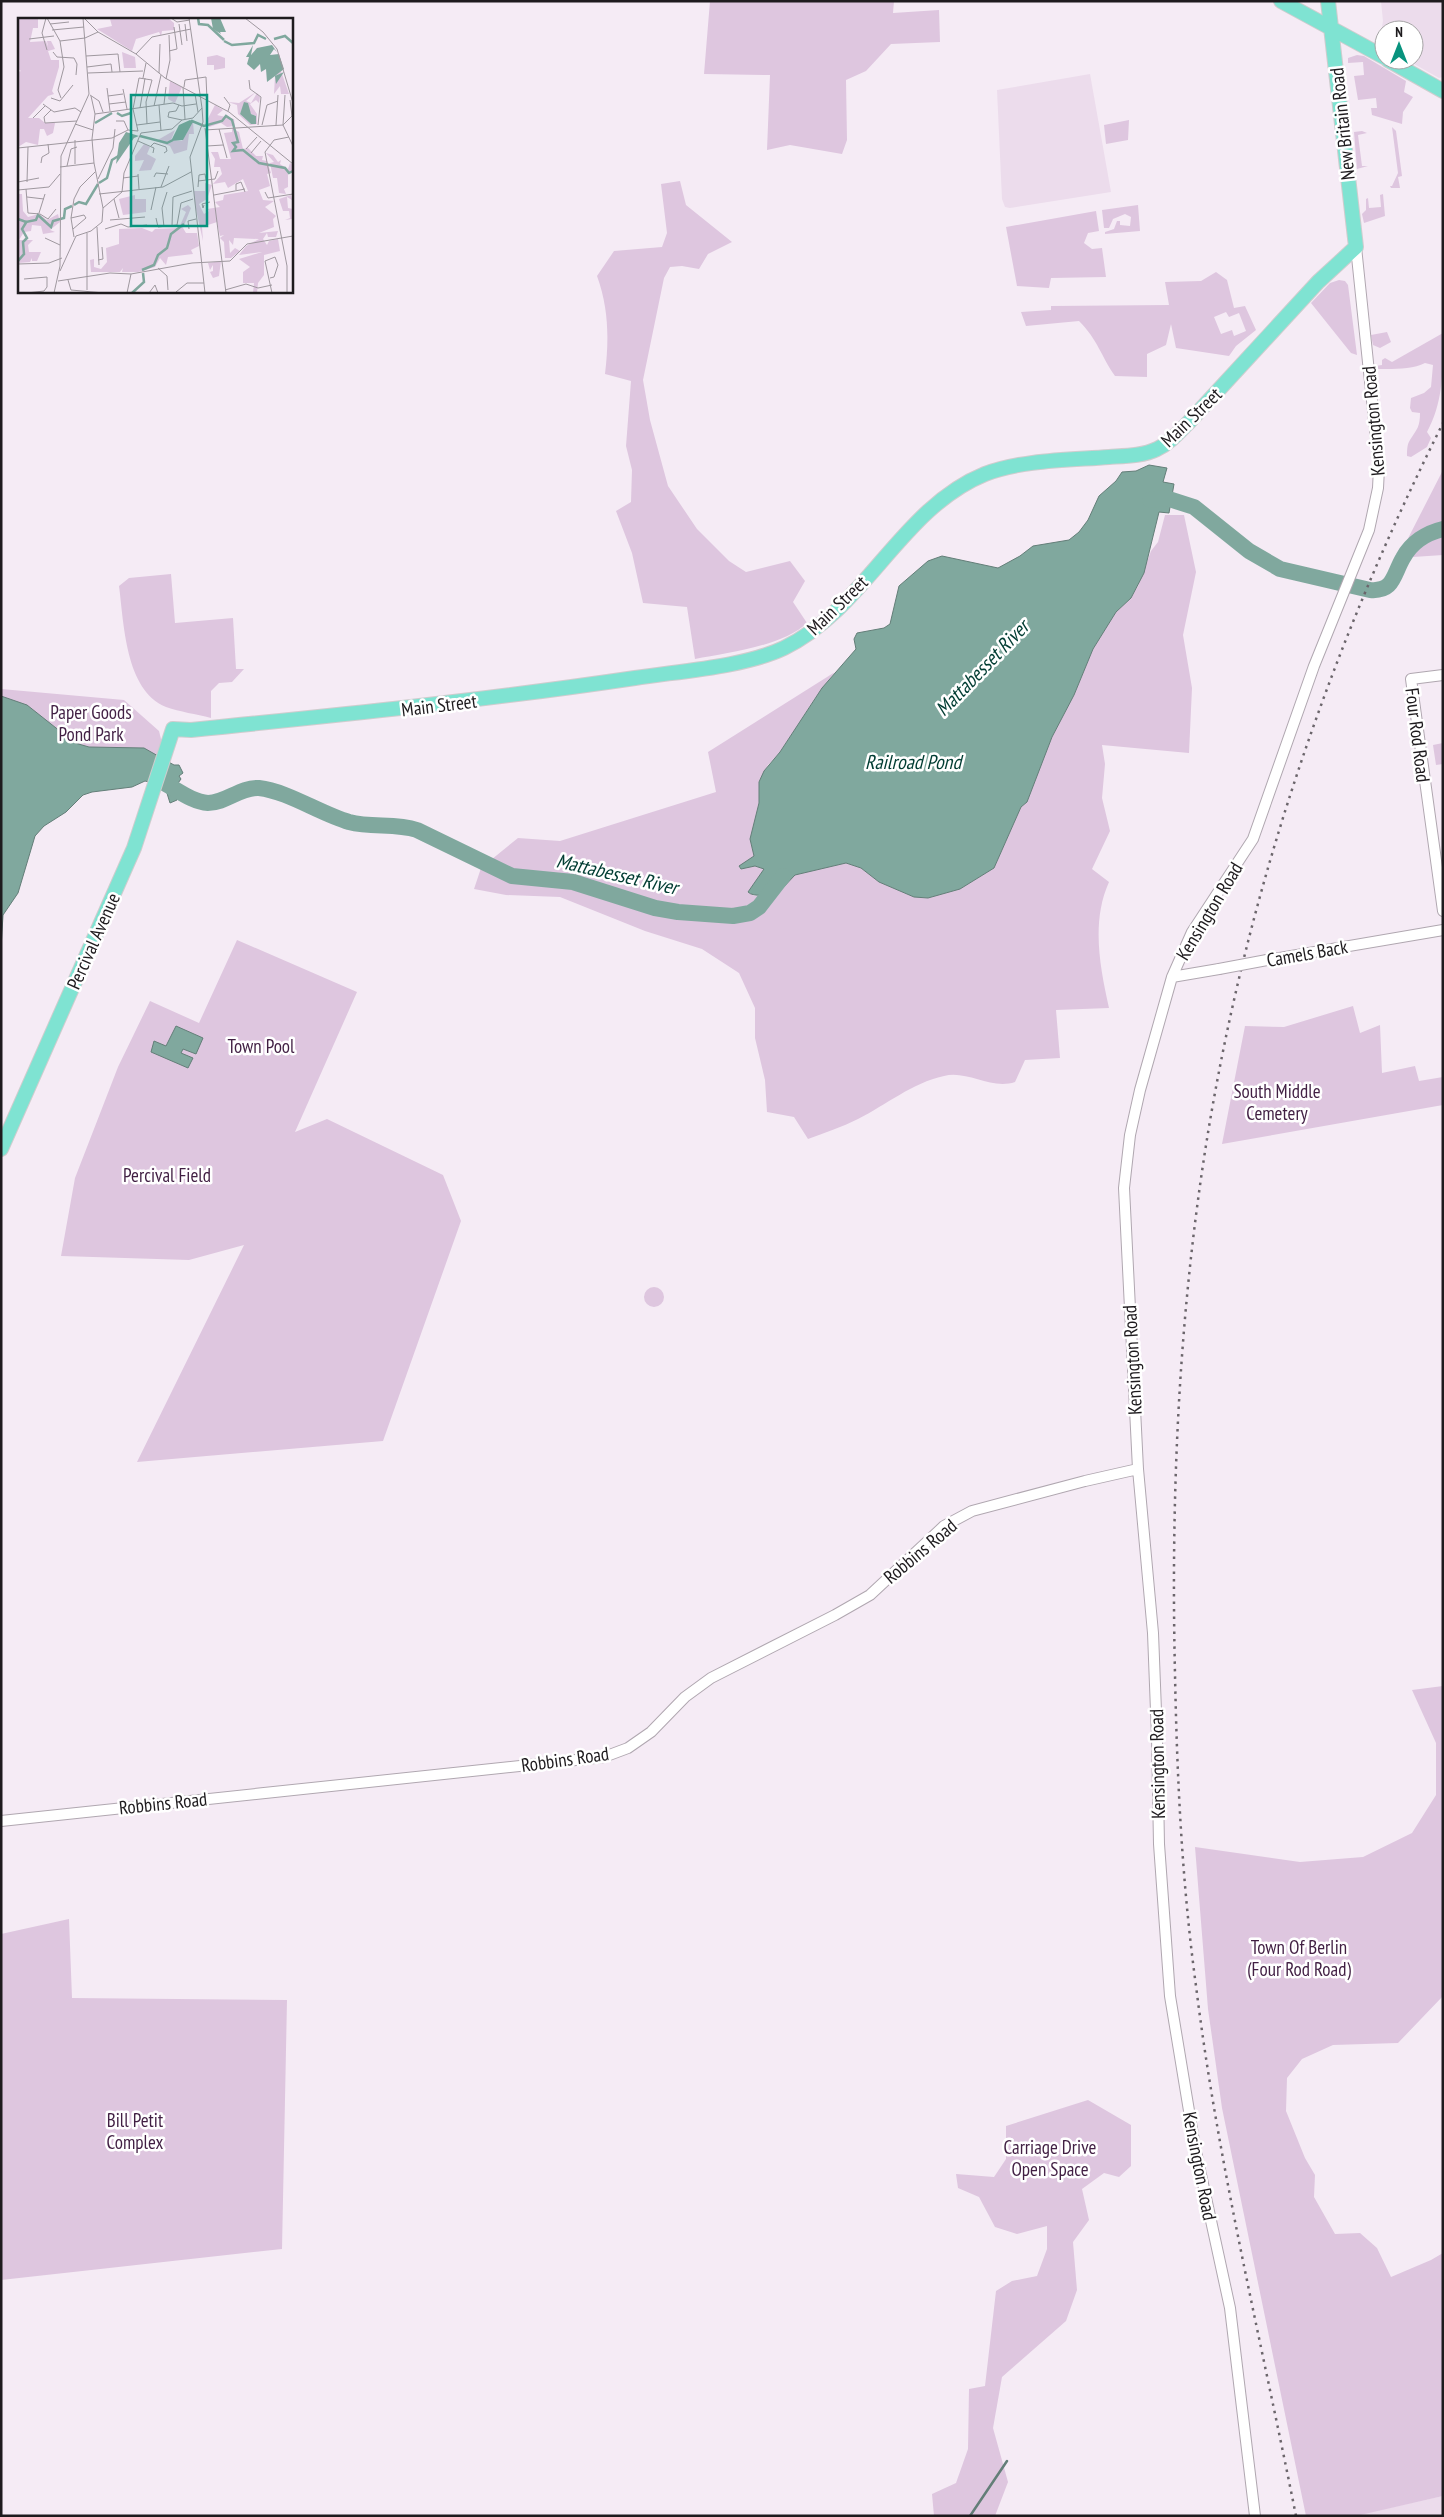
<svg xmlns="http://www.w3.org/2000/svg" width="1444" height="2517" font-family="'PT Sans Narrow',sans-serif">
<style>
.built{fill:#ecdcec}
.green{fill:#dec6df;fill-rule:evenodd}
.water{fill:#80a89e;stroke:#637e78}
.lines{fill:none;stroke-linecap:round;stroke-linejoin:round}
.stream{stroke:#637e78;stroke-width:2.5}
.river{stroke:#80a89e;stroke-width:16}
.minor-casing{stroke:#b0a7b0;stroke-width:12}
.major-casing{stroke:#cecdce;stroke-width:16}
.minor{stroke:#fff;stroke-width:10}
.major{stroke:#7fe3d2;stroke-width:14}
.rail{stroke:#6b656b;stroke-width:2.5;stroke-dasharray:2.5 5;stroke-linecap:butt}
.minor-bridge-casing{stroke:#b0a7b0;stroke-width:12;stroke-linecap:butt}
.minor-bridge{stroke:#fff;stroke-width:10}
.labels{text-anchor:middle;stroke-width:5;stroke-linejoin:round;paint-order:stroke}
.street-label{font-size:19px;fill:#1e1b1e;stroke:#fff}
.park-label{font-size:19px;fill:#411f43;stroke:#fff}
.water-label{font-size:20px;font-style:italic;fill:#003c32;stroke:#fff}
.inset-river{fill:none;stroke:#80a89e;stroke-width:2.5}
.inset-road{fill:none;stroke:#9f989f;stroke-width:1}
.view{fill:#08937e;fill-opacity:0.15;stroke:#08937e;stroke-width:2.5}
.inset-edge{fill:none;stroke:#1e1b1e;stroke-width:2.5}
</style>
<rect width="100%" height="100%" fill="#f5ebf5"/>
<path class="built" d="M 1381,1 L 1443,1 L 1443,77 L 1439,78 L 1407,60 L 1414,60 L 1414,30 L 1384,30 L 1384,47 L 1379,44 L 1383,21 Z
M 1090,74 L 1111,192 L 1010,208 L 1005,207 L 1002,199 L 997,90 Z
M 1443,2496 L 1443,2516 L 1356,2516 L 1357,2515 Z"/>
<path class="green" d="M 710,1 L 894,1 L 893,13 L 939,10 L 940,42 L 891,44 L 866,71 L 846,80 L 847,140 L 842,154 L 790,145 L 767,150 L 770,75 L 704,74 Z
M 1357,55 L 1364,56 L 1406,81 L 1404,92 L 1413,97 L 1403,112 L 1402,124 L 1372,115 L 1371,108 L 1377,108 L 1376,98 L 1358,100 L 1354,76 L 1364,75 L 1363,62 L 1348,63 L 1348,58 Z
M 1129,120 L 1128,140 L 1106,144 L 1104,125 Z
M 1392,127 L 1396,131 L 1402,176 L 1398,177 L 1400,188 L 1391,188 L 1390,186 L 1392,186 L 1398,173 Z
M 1362,131 L 1367,133 L 1358,135 L 1362,166 L 1368,166 L 1357,169 L 1354,132 Z
M 680,181 L 686,205 L 732,242 L 708,254 L 699,269 L 682,266 L 670,267 L 664,278 L 643,380 L 650,420 L 668,486 L 697,529 L 729,561 L 746,572 L 790,561 L 805,581 L 793,602 L 807,623 C 783,646 727,653 695,659 L 687,607 L 643,603 L 632,553 L 616,511 L 631,502 L 632,470 L 626,446 L 631,381 L 605,374 C 609,340 609,309 597,276 L 614,251 L 662,247 L 667,233 L 661,184 Z
M 1383,194 L 1385,216 L 1364,223 L 1362,214 L 1366,210 L 1366,199 L 1368,198 L 1369,208 L 1381,207 L 1380,195 Z
M 1138,205 L 1140,231 L 1105,234 L 1105,232 L 1114,229 L 1117,221 L 1120,221 L 1120,225 L 1130,226 L 1131,217 L 1125,214 L 1113,219 L 1109,228 L 1104,228 L 1102,210 Z
M 1096,211 L 1099,231 L 1088,233 L 1084,243 L 1092,249 L 1102,248 L 1106,277 L 1051,278 L 1049,288 L 1017,286 L 1006,227 Z
M 1216,272 L 1227,280 L 1234,308 L 1245,306 L 1256,330 L 1236,346 L 1229,356 L 1176,348 L 1171,324 L 1166,345 L 1147,354 L 1147,377 L 1115,376 C 1101,356 1098,340 1079,321 L 1026,326 L 1021,312 L 1051,310 L 1051,306 L 1169,305 L 1165,282 L 1201,281 ZM 1226,312 L 1229,317 L 1239,313 L 1246,331 L 1234,336 L 1232,330 L 1221,334 L 1214,317 Z
M 1339,280 L 1345,281 L 1348,285 L 1357,355 L 1351,353 L 1311,303 L 1330,283 Z
M 1387,332 L 1391,342 L 1380,348 L 1373,345 L 1371,335 Z
M 1443,333 C 1443,368 1444,401 1427,432 L 1431,438 L 1427,447 L 1411,457 L 1407,456 C 1407,451 1407,444 1410,440 C 1417,429 1420,427 1420,413 L 1412,412 L 1410,408 L 1411,398 L 1424,393 L 1431,387 L 1433,365 L 1425,363 C 1412,370 1391,369 1376,369 L 1375,366 L 1382,365 L 1382,360 L 1385,358 L 1392,362 Z
M 1443,470 L 1443,555 L 1398,558 Z
M 1165,515 L 1184,515 L 1196,572 L 1183,635 L 1192,688 L 1189,753 L 1102,745 L 1105,764 L 1102,798 L 1110,831 L 1092,869 L 1109,882 C 1091,922 1100,967 1109,1008 L 1056,1010 L 1060,1058 L 1025,1060 L 1015,1082 C 991,1090 967,1070 944,1076 C 912,1083 886,1105 858,1119 C 842,1127 824,1133 808,1139 L 794,1117 L 767,1112 L 765,1080 L 755,1038 L 755,1008 L 739,973 L 702,949 L 645,931 L 560,897 L 506,895 L 474,889 L 481,868 L 518,838 L 560,841 L 716,792 L 708,752 L 835,672 L 815,698 L 780,752 L 768,765 L 759,782 L 759,803 L 750,839 L 754,856 L 739,867 L 741,869 L 755,866 L 764,869 L 748,892 L 754,896 L 778,893 L 795,875 L 846,863 L 861,868 L 879,882 L 914,897 L 928,898 L 960,889 L 994,868 L 1021,807 L 1026,803 L 1052,737 L 1074,695 L 1093,649 L 1116,612 L 1129,600 L 1138,586 L 1151,551 L 1158,542 Z
M 171,574 L 175,623 L 233,618 L 236,669 L 244,669 L 232,682 L 219,683 L 211,691 L 211,718 C 196,714 180,712 166,707 C 125,690 124,623 119,586 L 129,578 Z
M 1,689 L 124,700 L 159,731 L 162,743 L 157,755 L 82,748 L 24,705 L 1,700 Z
M 1443,743 L 1443,764 L 1436,765 L 1433,745 Z
M 237,940 L 357,992 L 295,1132 L 327,1119 L 443,1175 L 461,1221 L 383,1441 L 137,1462 L 244,1245 L 189,1260 L 61,1256 L 75,1178 L 118,1067 L 150,1001 L 199,1023 Z
M 1353,1006 L 1360,1033 L 1380,1025 L 1382,1073 L 1415,1066 L 1419,1081 L 1443,1077 L 1443,1105 L 1222,1144 L 1245,1026 L 1284,1027 Z
M644 1297a10 10 0 1 1 20 0a10 10 0 1 1-20 0Z
M 1443,1686 L 1443,1996 L 1398,2043 L 1333,2045 L 1302,2059 L 1287,2078 L 1286,2111 L 1305,2158 L 1315,2175 L 1314,2197 L 1335,2234 L 1360,2233 L 1377,2248 L 1391,2277 L 1431,2260 L 1443,2253 L 1443,2496 L 1356,2516 L 1306,2516 L 1222,2108 L 1208,2009 L 1195,1847 L 1300,1862 L 1363,1857 L 1412,1833 L 1436,1795 L 1436,1743 L 1412,1690 Z
M 69,1919 L 72,1998 L 287,2000 L 282,2249 L 1,2280 L 1,1934 Z
M 1088,2100 L 1131,2125 L 1131,2166 L 1119,2177 L 1104,2173 L 1082,2189 L 1089,2220 L 1073,2242 L 1077,2290 L 1066,2321 L 1002,2377 L 993,2428 L 1008,2482 L 995,2516 L 934,2516 L 932,2494 L 956,2483 L 968,2449 L 969,2389 L 985,2386 L 996,2291 L 1012,2281 L 1037,2276 L 1047,2249 L 1047,2226 L 1017,2234 L 995,2227 L 979,2197 L 958,2188 L 956,2174 L 994,2177 L 1006,2159 L 1006,2126 Z"/>
<path class="water" d="M 1149,465 L 1167,468 L 1163,482 L 1174,484 L 1169,513 L 1159,512 L 1144,573 L 1131,598 L 1116,612 L 1093,649 L 1074,695 L 1052,737 L 1027,802 L 1021,807 L 994,868 L 960,889 L 928,898 L 914,897 L 879,882 L 861,868 L 846,863 L 795,875 L 778,893 C 769,894 754,898 748,892 L 764,869 L 755,866 L 741,869 L 739,866 L 754,856 L 750,839 L 759,803 L 759,782 L 764,771 L 780,752 L 822,688 L 856,649 L 854,639 L 857,633 L 884,628 L 890,624 L 899,586 L 928,561 L 942,556 L 998,568 L 1020,556 L 1033,546 L 1069,540 L 1079,532 L 1088,520 L 1099,496 L 1116,481 L 1122,472 L 1136,471 Z
M 1,696 L 27,705 L 75,743 L 89,747 L 144,748 L 174,765 L 179,765 L 183,773 L 179,776 L 181,779 L 176,786 L 177,800 L 170,803 L 166,790 L 153,783 L 145,781 L 132,787 L 92,792 L 83,795 L 66,812 L 44,826 L 35,836 L 18,893 L 3,915 L 1,948 Z
M 176,1026 L 203,1038 L 196,1054 L 183,1049 L 181,1053 L 193,1058 L 188,1068 L 151,1052 L 154,1041 L 166,1046 Z"/>
<g class="lines">
<path class="stream" d="M 970,2516 L 1007,2461"/>
<path class="river" d="M 1150,500 L 1166,498 L 1194,507 L 1249,551 L 1280,569 L 1370,590 C 1394,592 1393,575 1403,558 C 1411,543 1426,533 1443,529
M 156,779 C 173,786 190,802 208,803 C 226,803 240,787 259,788 C 287,791 321,814 349,822 C 372,828 395,823 417,830 L 512,876 L 573,882 L 655,908 L 678,912 L 733,916 L 750,913 L 759,907 L 783,876"/>
<g class="minor-casing">
<path id="minor" d="M 1443,675 L 1411,679 L 1443,911
M 1267,960 L 1443,930
M 1172,977 L 1219,969
M 1,1821 L 604,1757 L 628,1748 L 651,1732 L 685,1697 L 711,1678 L 835,1615 L 870,1595 L 944,1526 L 972,1511 L 1085,1481 L 1138,1469
M 1255,2516 L 1230,2308 L 1195,2147 L 1170,1996 L 1159,1844 L 1157,1737 L 1153,1633 L 1138,1469 L 1124,1188 L 1130,1135 L 1140,1090 L 1172,977 L 1192,932 L 1253,839 L 1314,666 L 1369,530 L 1378,488 L 1379,468 L 1356,247"/>
</g>
<g class="major-casing">
<path id="major" d="M 1281,1 L 1384,57
M 1388,60 L 1443,91
M 1,1149 L 134,848 L 173,729 L 191,730 C 339,715 487,700 635,678 C 680,671 744,667 784,648 C 865,609 901,508 985,474 C 1020,460 1071,460 1109,457 C 1124,456 1143,456 1157,449 C 1170,443 1180,431 1190,421 L 1318,282 L 1356,247 L 1328,1"/>
</g>
<use href="#minor" class="minor"/>
<use href="#major" class="major"/>
<path class="rail" d="M 1296,2516 C 1261,2340 1218,2164 1196,1986 C 1182,1883 1177,1778 1175,1674 C 1171,1502 1178,1329 1204,1158 C 1243,903 1327,654 1443,423"/>
<g class="minor-bridge-casing">
<path id="minor-bridge" d="M 1219,969 L 1267,960"/>
</g>
<use href="#minor-bridge" class="minor-bridge"/>
</g>
<g class="labels">
<g class="street-label">
<text transform="translate(1342 124) rotate(-96)" y="7">New Britain Road</text>
<text transform="translate(1191 417) rotate(-44)" y="7">Main Street</text>
<text transform="translate(1373 421) rotate(-95)" y="7">Kensington Road</text>
<text transform="translate(837 605) rotate(-44)" y="7">Main Street</text>
<text transform="translate(439 705) rotate(-7)" y="7">Main Street</text>
<text transform="translate(1418 735) rotate(83)" y="7">Four Rod Road</text>
<text transform="translate(1209 911) rotate(-59)" y="7">Kensington Road</text>
<text transform="translate(93 941) rotate(-66)" y="7">Percival Avenue</text>
<text transform="translate(1307 953) rotate(-10)" y="7">Camels Back</text>
<text transform="translate(1132 1360) rotate(-93)" y="7">Kensington Road</text>
<text transform="translate(920 1551) rotate(-40)" y="7">Robbins Road</text>
<text transform="translate(565 1759) rotate(-8)" y="7">Robbins Road</text>
<text transform="translate(1157 1764) rotate(-91)" y="7">Kensington Road</text>
<text transform="translate(163 1803) rotate(-6)" y="7">Robbins Road</text>
<text transform="translate(1200 2166) rotate(79)" y="7">Kensington Road</text>
</g>
<g class="park-label">
<text x="91" y="719">Paper Goods<tspan x="91" dy="22">Pond Park</tspan></text>
<text x="261" y="1053">Town Pool</text>
<text x="1277" y="1098">South Middle<tspan x="1277" dy="22">Cemetery</tspan></text>
<text x="167" y="1182">Percival Field</text>
<text x="1299" y="1954">Town Of Berlin<tspan x="1299" dy="22">(Four Rod Road)</tspan></text>
<text x="135" y="2127">Bill Petit<tspan x="135" dy="22">Complex</tspan></text>
<text x="1050" y="2154">Carriage Drive<tspan x="1050" dy="22">Open Space</tspan></text>
</g>
<g class="water-label">
<text transform="translate(982 668) rotate(-46)" y="7">Mattabesset River</text>
<text x="913" y="769">Railroad Pond</text>
<text transform="translate(617 874) rotate(13)" y="7">Mattabesset River</text>
</g>
</g>
<g transform="translate(18 18)">
<rect width="275" height="275" fill="#f5ebf5"/>
<path d="M 0,0 L 20,0 L 20,10 L 15,10 L 12,24 L 28,23 L 30,29 L 29,23 L 33,23 L 37,31 L 30,33 L 33,42 L 41,42 L 41,49 L 34,73 L 36,76 L 30,78 L 10,100 L 21,100 L 27,105 L 37,105 L 35,115 L 29,118 L 26,111 L 22,111 L 20,127 L 8,124 L 0,129 L 0,54 L 3,53 L 0,51 ZM 98,0 L 150,0 L 156,5 L 156,12 L 144,13 L 143,18 L 141,14 L 118,21 L 114,33 L 79,11 L 94,8 L 92,1 ZM 104,34 L 117,39 L 118,50 L 106,50 ZM 199,37 L 207,40 L 207,50 L 196,52 L 196,47 L 189,47 L 189,39 ZM 263,53 L 271,76 L 263,76 L 262,68 L 256,76 L 257,58 ZM 152,63 L 164,69 L 157,85 L 150,81 ZM 238,74 L 228,83 L 233,85 L 239,75 L 242,79 L 241,85 L 238,82 L 232,86 L 239,96 L 239,106 L 232,107 L 220,96 L 219,87 L 210,84 L 221,85 ZM 227,84 L 233,96 L 238,98 L 238,106 L 233,106 L 222,96 ZM 197,87 L 205,92 L 199,97 L 216,101 L 217,108 L 209,109 L 203,105 L 191,109 L 187,106 ZM 175,104 L 176,116 L 171,116 L 169,132 L 156,136 L 152,128 L 138,123 L 157,112 L 153,122 L 164,123 ZM 214,110 L 221,114 L 225,131 L 230,130 L 238,138 L 245,138 L 244,142 L 249,143 L 253,155 L 249,156 L 252,168 L 241,172 L 245,182 L 256,183 L 247,189 L 258,198 L 255,201 L 256,209 L 241,215 L 260,213 L 258,219 L 250,219 L 249,215 L 245,221 L 249,227 L 251,223 L 260,221 L 262,233 L 246,237 L 246,257 L 240,265 L 239,275 L 235,275 L 236,265 L 225,265 L 225,254 L 232,249 L 221,241 L 244,234 L 221,237 L 228,228 L 241,221 L 216,220 L 215,227 L 211,222 L 212,235 L 217,230 L 222,233 L 213,240 L 207,240 L 206,224 L 202,220 L 206,217 L 202,218 L 199,204 L 184,209 L 185,223 L 177,187 L 176,173 L 187,173 L 187,165 L 194,167 L 189,181 L 181,186 L 186,196 L 191,193 L 189,191 L 202,189 L 197,184 L 205,182 L 206,177 L 230,173 L 225,161 L 210,170 L 207,164 L 195,166 L 204,156 L 202,149 L 196,149 L 197,141 L 193,134 L 200,134 L 202,141 L 213,141 L 206,115 L 214,114 ZM 126,126 L 132,129 L 129,136 L 138,141 L 133,152 L 121,153 L 126,142 L 117,143 L 117,138 ZM 248,135 L 255,137 L 260,144 L 263,142 L 262,146 L 270,151 L 272,145 L 275,147 L 275,153 L 270,156 L 270,169 L 266,171 L 268,176 L 261,175 L 259,160 L 255,160 L 252,145 L 256,144 ZM 0,176 L 4,176 L 5,193 L 10,199 L 21,196 L 29,202 L 40,196 L 42,204 L 32,212 L 37,214 L 25,216 L 23,208 L 14,207 L 13,213 L 6,214 L 1,222 L 15,222 L 10,227 L 11,234 L 23,234 L 19,243 L 14,243 L 14,240 L 12,244 L 0,245 ZM 117,177 L 117,181 L 128,181 L 128,194 L 105,197 L 101,181 ZM 273,177 L 274,182 L 269,179 L 270,190 L 275,191 L 275,206 L 274,201 L 267,202 L 272,200 L 271,193 L 265,193 L 261,181 ZM 170,187 L 173,190 L 165,210 L 168,215 L 179,215 L 181,228 L 173,232 L 175,236 L 150,239 L 148,247 L 142,240 L 137,249 L 120,254 L 104,254 L 105,250 L 102,254 L 73,254 L 72,242 L 76,241 L 76,249 L 83,251 L 89,244 L 88,230 L 101,226 L 101,211 L 124,210 L 134,214 L 137,211 L 161,210 L 168,194 L 163,191 ZM 203,243 L 201,258 L 195,260 L 192,254 L 195,253 L 195,247 L 192,252 L 190,245 Z" fill="#dec6df" fill-rule="evenodd"/>
<path d="M 193,0 L 202,0 L 208,14 L 202,14 L 203,16 L 195,11 ZM 235,27 L 233,37 L 239,30 L 254,27 L 259,34 L 256,31 L 252,37 L 261,36 L 266,51 L 257,58 L 266,54 L 258,66 L 257,58 L 249,64 L 248,51 L 243,54 L 242,46 L 236,52 L 229,46 L 231,39 L 228,39 ZM 226,84 L 230,85 L 233,96 L 238,98 L 238,106 L 233,106 L 222,96 ZM 172,102 L 175,104 L 165,122 L 153,123 L 161,107 ZM 108,114 L 121,118 L 116,120 L 98,146 L 101,125 Z" fill="#80a89e"/>
<path class="inset-river" d="M 180,0 L 181,6 L 190,7 L 206,22M 256,21 L 267,18 L 275,25M 206,23 L 214,27 L 236,25 L 240,17 L 248,21M 99,95 L 104,98 L 113,95M 77,105 L 94,95M 172,105 L 174,103 L 186,108 L 204,103 L 208,98 L 214,102 L 220,124 L 215,125 L 218,129 L 215,133 L 225,132 L 241,145 L 267,150 L 271,155 L 275,153M 122,118 L 149,125 L 155,122M 81,165 L 89,160 L 94,142 L 102,137M 56,187 L 61,184 L 68,186 L 80,166M 0,201 L 8,204 L 18,202 L 20,197 L 33,209 L 35,203 L 46,200 L 47,191 L 54,188M 0,243 L 6,236 L 5,224 L 9,220 L 4,211 L 9,203M 124,252 L 136,247 L 140,237 L 149,230 L 153,216 L 166,206M 114,275 L 126,264 L 125,255"/>
<path class="inset-road" d="M 28,0 L 24,15 L 29,32M 29,0 L 42,23 L 67,20 L 80,14M 66,0 L 80,14 L 118,36 L 147,60 L 211,94 L 275,146M 153,0 L 159,4 L 172,2M 227,0 L 245,14 L 259,31 L 275,85M 32,6 L 51,4M 161,6 L 164,27M 167,6 L 169,23M 34,12 L 66,9M 11,21 L 36,18M 42,23 L 46,49 L 40,72 L 43,80M 151,33 L 159,31 L 156,9M 35,34 L 39,39 L 56,40 L 59,46 L 58,57M 118,36 L 134,19 L 173,11M 68,38 L 100,36 L 102,54M 69,49 L 93,46 L 94,54M 70,55 L 125,53M 141,55 L 142,26M 125,60 L 128,45M 148,61 L 152,42 L 151,17M 231,62 L 232,71 L 243,79 L 240,107M 165,69 L 167,101M 166,69 L 167,62 L 188,59 L 189,82M 89,70 L 92,93M 105,71 L 109,91M 177,76 L 180,94M 72,77 L 81,83 L 85,94M 73,78 L 77,96 L 74,121 L 76,145 L 85,190M 90,78 L 105,76M 206,79 L 212,87 L 210,93M 33,80 L 42,83 L 55,67M 272,82 L 274,98M 25,86 L 36,94 L 57,90 L 63,94M 91,86 L 108,84M 146,86 L 148,69M 141,87 L 143,113M 161,87 L 158,93 L 151,94 L 150,99 L 164,102M 136,88 L 143,57M 122,90 L 127,60M 184,90 L 185,104 L 172,139 L 187,275M 33,92 L 26,99 L 27,105 L 59,103M 77,96 L 155,85 L 164,88 L 178,86M 275,97 L 265,107 L 275,128M 15,100 L 27,88M 98,103 L 106,103 L 110,112M 57,106 L 75,112M 119,107 L 142,104M 244,107 L 249,87 L 260,83M 258,107 L 260,77M 187,110 L 208,275M 201,111 L 209,140M 187,112 L 265,107 L 267,77M 120,113 L 115,91 L 121,60 L 134,62 L 128,84 L 129,106M 120,123 L 136,130 L 135,135M 189,128 L 205,127M 132,129 L 136,125 L 148,129 L 149,133 L 146,135M 0,130 L 94,120 L 110,112 L 120,113M 228,131 L 239,119M 233,135 L 243,123M 23,145 L 24,139 L 31,135 L 30,126M 57,146 L 57,122M 49,148 L 53,131 L 59,129M 42,149 L 76,145M 120,156 L 121,171M 136,159 L 138,155 L 150,156M 105,160 L 120,158M 80,161 L 95,130 L 97,111M 180,163 L 197,161 L 200,153M 0,164 L 21,160M 9,164 L 10,129M 143,169 L 151,148M 180,169 L 181,157 L 187,156 L 188,162M 8,171 L 10,195 L 22,196 L 30,201 L 38,191M 0,172 L 31,169 L 42,156M 218,172 L 218,166 L 223,164 L 227,174M 247,174 L 250,180 L 275,176M 81,176 L 145,169 L 173,154M 196,177 L 227,171M 9,179 L 26,181M 96,181 L 101,200M 186,187 L 185,190 L 184,186 L 192,184M 133,192 L 138,169M 21,195 L 27,176M 53,200 L 66,197 L 68,200 L 55,211M 138,200 L 140,209 L 159,207 L 163,185 L 175,181M 92,202 L 127,199M 154,208 L 155,179 L 174,173M 79,209 L 81,247M 146,209 L 144,190 L 149,174M 87,211 L 103,206 L 110,209 L 129,207M 171,211 L 170,203 L 178,201M 69,215 L 69,272M 56,219 L 53,200 L 56,181 L 62,169 L 77,154M 27,220 L 42,227M 80,242 L 85,241 L 84,229M 0,246 L 31,245 L 44,240M 140,250 L 149,258 L 150,272M 42,253 L 58,218 L 73,213 L 84,204 L 85,190 L 104,174 L 106,155 L 123,115 L 154,111 L 164,102 L 175,100 L 184,90 L 171,0M 252,260 L 256,259 L 260,247 L 257,239 L 247,243 L 254,275M 6,261 L 29,259 L 29,269M 50,262 L 53,272 L 86,275M 40,263 L 92,255 L 113,256 L 174,245 L 212,243 L 229,226 L 275,218M 207,272 L 228,266 L 240,270 L 254,267M 158,274 L 169,265 L 186,265M 9,275 L 26,273 L 29,269M 36,275 L 42,248 L 43,138 L 71,76 L 65,0M 109,275 L 113,256M 131,275 L 137,267 L 140,275M 269,275 L 269,248 L 247,134 L 256,122 L 271,119"/>
<path class="view" d="M 113,77 L 189,77 L 189,208 L 113,208 Z"/>
<rect width="275" height="275" class="inset-edge"/>
</g>
<rect width="1444" height="2517" fill="none" stroke="#1e1b1e" stroke-width="5"/>
<g transform="translate(1399 45)"><circle r="24" fill="#ffffff" stroke="#a5a4a5"/>
<path d="M0-4L9 19L0 12L-9 19Z" fill="#08937e"/>
<text y="-8" font-size="14" font-weight="bold" text-anchor="middle" fill="#1e1b1e">N</text>
</g>
</svg>
